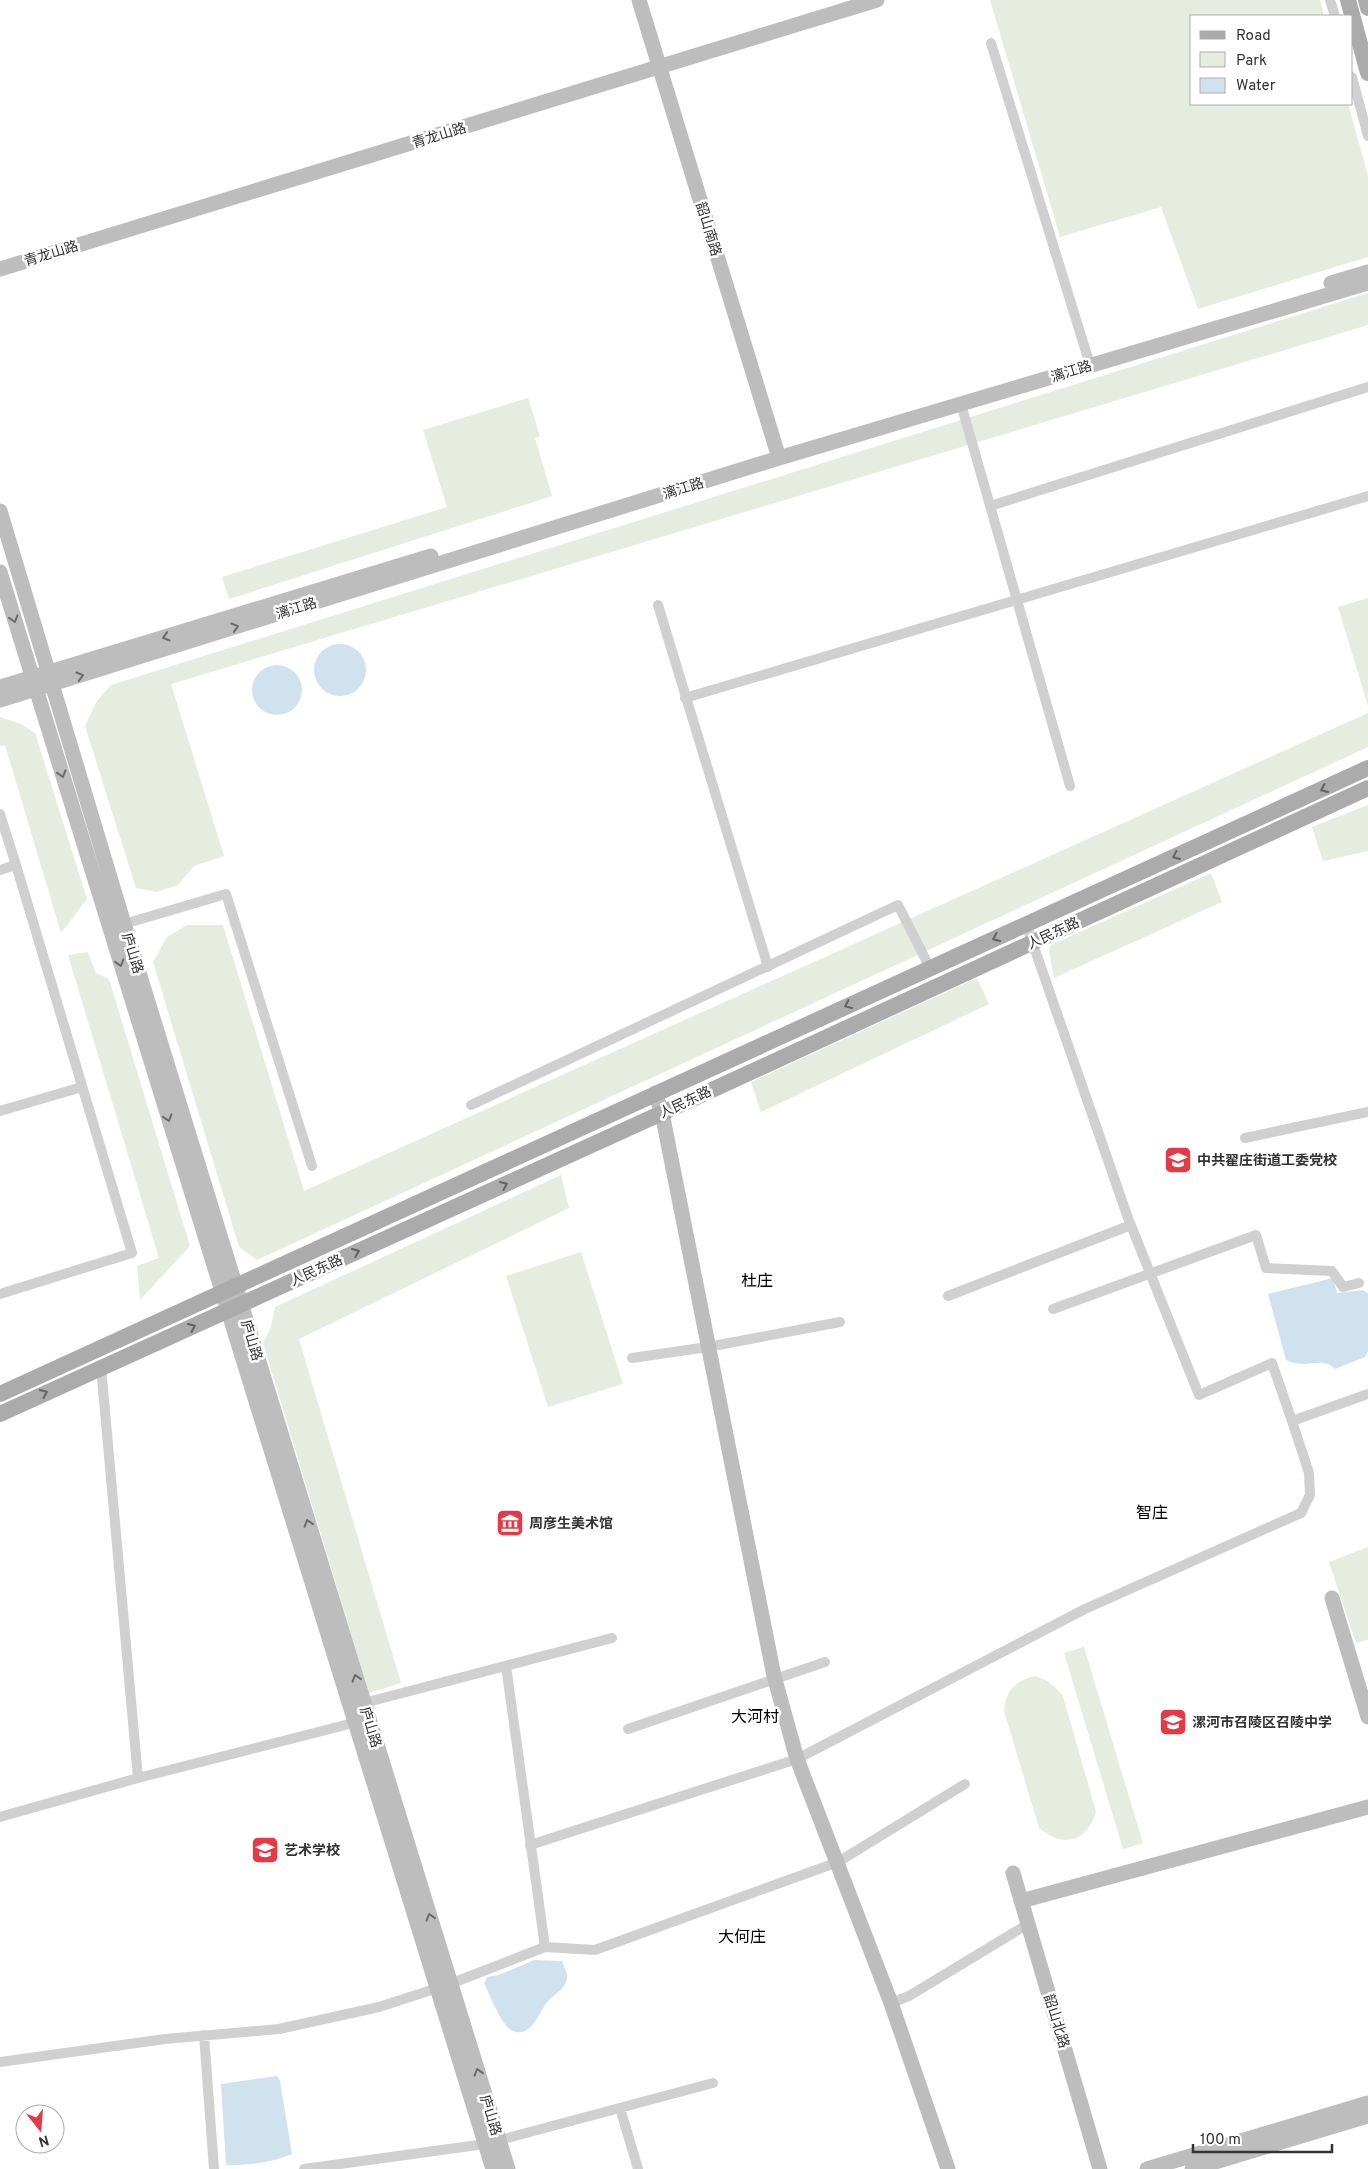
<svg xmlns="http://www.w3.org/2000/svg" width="1368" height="2169" font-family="Overpass,'Noto Sans SC',sans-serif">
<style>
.green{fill:#e6ecdf}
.water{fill:#cfe2ee}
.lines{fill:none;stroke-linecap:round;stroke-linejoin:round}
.street{stroke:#d0d0d0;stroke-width:10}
.secondary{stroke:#bdbdbd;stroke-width:15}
.primary{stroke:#ababab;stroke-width:16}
.oneway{stroke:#6a6a6a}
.oneway2{stroke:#636363}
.labels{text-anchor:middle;stroke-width:5;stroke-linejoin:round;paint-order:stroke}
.street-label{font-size:14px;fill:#333;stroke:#fff}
.poi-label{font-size:14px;font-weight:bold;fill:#333;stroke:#fff;text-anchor:start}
.quarter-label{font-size:16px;fill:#000;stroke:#fff}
</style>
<rect width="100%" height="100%" fill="#fff"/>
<path class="green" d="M 990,0 L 1320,0 L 1324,16 L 1192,16 L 1192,104 L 1348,104 L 1368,175 L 1368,257 L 1198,309 L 1161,207 L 1060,237 Z
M 1368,293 L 1368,325 L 171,684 L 224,856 L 194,866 L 178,885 L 157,892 L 136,888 L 85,726 L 97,701 L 111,685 Z
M 528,398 L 540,436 L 535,438 L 552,496 L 229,599 L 222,577 L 447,507 L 423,430 Z
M 1368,598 L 1368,706 L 1338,607 Z
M 1368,713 L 1368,747 L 257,1260 L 239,1247 L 153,962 L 167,937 L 187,925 L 223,925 L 304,1191 Z
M 0,717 L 21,724 L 35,733 L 87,899 L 61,933 L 5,745 L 0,746 Z
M 1368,805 L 1368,851 L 1323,861 L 1312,827 Z
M 1211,873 L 1222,902 L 1054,978 L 1049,951 L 1051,945 Z
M 88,952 L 96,973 L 109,979 L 190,1246 L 140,1300 L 137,1266 L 159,1258 L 68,955 Z
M 977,978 L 989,1004 L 761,1112 L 751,1082 Z
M 561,1175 L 569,1208 L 299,1339 L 401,1683 L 369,1693 L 263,1343 L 271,1327 L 275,1307 Z
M 581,1252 L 623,1384 L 548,1407 L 506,1276 Z
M 1368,1547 L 1368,1640 L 1356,1643 L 1329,1562 Z
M 1084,1647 L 1143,1843 L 1123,1849 L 1064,1653 Z
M 1035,1676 C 1048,1679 1054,1686 1063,1696 L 1096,1812 C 1086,1843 1064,1848 1039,1828 L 1004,1711 C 1006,1691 1014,1681 1035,1676 Z"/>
<path class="water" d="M314 670a26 26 0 1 1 52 0a26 26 0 1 1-52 0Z
M252 690a25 25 0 1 1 50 0a25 25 0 1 1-50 0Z
M 1333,1278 L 1337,1293 L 1363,1290 L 1368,1293 L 1368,1351 L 1365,1357 L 1335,1369 C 1323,1355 1304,1370 1286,1360 L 1268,1294 Z
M 534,1960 L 562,1961 C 564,1966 567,1972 567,1976 C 567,1988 556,1993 549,2000 C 539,2010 532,2041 511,2030 C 501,2024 490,1995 484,1983 L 487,1977 L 499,1975 Z
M 277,2076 L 280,2081 L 292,2154 C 271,2163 249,2165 226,2165 L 221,2084 Z"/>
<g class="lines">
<path class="street" d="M 1330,0 L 1335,16
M 991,43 L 1090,365
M 1352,77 L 1368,136
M 961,404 L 1070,786
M 990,506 L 1368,387
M 658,605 L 768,967
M 685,698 L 1368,496
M 0,814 L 16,865
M 0,870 L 16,865 L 132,1253 L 0,1294
M 124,924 L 226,894 L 312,1166
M 1026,924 L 1128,1218 L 1199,1395 L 1272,1363 L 1292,1421 L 1368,1394
M 471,1105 L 898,905 L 930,968
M 0,1111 L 82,1087
M 1245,1138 L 1368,1112
M 948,1296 L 1131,1225
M 1053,1309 L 1256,1235 L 1266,1268 L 1332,1271 L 1343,1287 L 1359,1283
M 632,1358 L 708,1347 L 840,1322
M 101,1367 L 138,1778
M 506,1666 L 545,1947
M 364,1703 L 612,1638
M 628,1729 L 825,1662
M 0,1817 L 138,1778 L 361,1721
M 530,1845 L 797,1759 L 1085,1609 L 1301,1513 L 1310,1495 L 1309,1473 L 1292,1421
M 891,2003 L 909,1996 L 1028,1924
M 204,2035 L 214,2169
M 0,2062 L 165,2039 L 279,2029 L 379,2007 L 450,1984 L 545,1947 L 595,1950 L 838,1862 L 965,1784
M 620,2108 L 638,2169
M 304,2169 L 485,2144 L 713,2083"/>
<path class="secondary" d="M 639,0 L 779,458
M 0,269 L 877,0
M 1331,283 L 1368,272
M 0,511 L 124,924 L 508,2169
M 0,572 L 493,2169
M 0,687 L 431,556
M 0,700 L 779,458 L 1368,283
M 655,1093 L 662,1113 L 774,1676 L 797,1759 L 891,2003 L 948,2169
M 1332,1598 L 1368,1717
M 1013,1873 L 1100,2169
M 1021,1901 L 1368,1807
M 1147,2169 L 1368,2103
M 1192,2169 L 1368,2116"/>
<path class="primary" d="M 1348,0 L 1368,73
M 1366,0 L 1368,8
M 0,1394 L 1368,768
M 0,1414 L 662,1113 L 1368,788"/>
</g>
<defs><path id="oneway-chevron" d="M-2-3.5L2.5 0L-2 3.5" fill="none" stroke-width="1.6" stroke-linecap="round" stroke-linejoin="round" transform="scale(1.25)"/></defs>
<g class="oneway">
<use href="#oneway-chevron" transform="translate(14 619) rotate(73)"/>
<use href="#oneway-chevron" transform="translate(235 627) rotate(-17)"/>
<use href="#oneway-chevron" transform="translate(166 637) rotate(163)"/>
<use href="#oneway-chevron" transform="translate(80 676) rotate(-17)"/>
<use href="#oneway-chevron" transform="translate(62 774) rotate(73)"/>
<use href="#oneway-chevron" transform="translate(120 963) rotate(73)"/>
<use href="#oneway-chevron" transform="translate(168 1118) rotate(73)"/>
<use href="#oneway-chevron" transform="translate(308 1523) rotate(-107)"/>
<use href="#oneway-chevron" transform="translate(356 1678) rotate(-107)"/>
<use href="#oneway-chevron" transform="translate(430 1917) rotate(-107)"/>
<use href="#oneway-chevron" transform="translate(478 2072) rotate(-107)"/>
</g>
<g class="oneway2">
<use href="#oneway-chevron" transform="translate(1324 789) rotate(156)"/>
<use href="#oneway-chevron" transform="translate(1176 856) rotate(156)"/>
<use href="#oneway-chevron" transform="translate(996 938) rotate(156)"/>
<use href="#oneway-chevron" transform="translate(848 1005) rotate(156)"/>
<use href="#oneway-chevron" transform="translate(504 1185) rotate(-24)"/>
<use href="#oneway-chevron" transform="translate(356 1252) rotate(-24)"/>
<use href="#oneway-chevron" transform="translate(192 1327) rotate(-24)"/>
<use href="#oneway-chevron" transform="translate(44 1393) rotate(-25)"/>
</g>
<defs>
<g id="school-square" transform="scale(1.4375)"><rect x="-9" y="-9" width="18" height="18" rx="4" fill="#e63946" stroke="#fff"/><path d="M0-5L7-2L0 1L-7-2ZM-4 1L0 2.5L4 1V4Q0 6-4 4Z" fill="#fff"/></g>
<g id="museum-square" transform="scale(1.4375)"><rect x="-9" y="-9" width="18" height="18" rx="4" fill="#e63946" stroke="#fff"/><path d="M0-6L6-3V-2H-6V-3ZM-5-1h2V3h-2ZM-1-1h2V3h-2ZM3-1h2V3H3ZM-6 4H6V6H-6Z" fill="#fff"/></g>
</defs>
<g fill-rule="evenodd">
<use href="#school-square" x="1178" y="1160"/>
<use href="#museum-square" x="510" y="1523"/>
<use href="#school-square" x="1173" y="1722"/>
<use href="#school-square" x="265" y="1850"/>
</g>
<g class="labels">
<g class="street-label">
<text transform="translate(439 135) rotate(-17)" y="5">青龙山路</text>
<text transform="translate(709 229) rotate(73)" y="5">韶山南路</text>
<text transform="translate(51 253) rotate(-17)" y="5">青龙山路</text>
<text transform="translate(1071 371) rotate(-17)" y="5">漓江路</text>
<text transform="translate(683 488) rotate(-17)" y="5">漓江路</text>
<text transform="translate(296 608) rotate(-17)" y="5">漓江路</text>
<text transform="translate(1053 933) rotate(-25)" y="5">人民东路</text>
<text transform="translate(133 953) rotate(73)" y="5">庐山路</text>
<text transform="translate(685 1102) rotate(-25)" y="5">人民东路</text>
<text transform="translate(316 1270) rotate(-24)" y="5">人民东路</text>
<text transform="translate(252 1340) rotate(73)" y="5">庐山路</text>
<text transform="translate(371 1727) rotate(73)" y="5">庐山路</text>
<text transform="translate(1057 2021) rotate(73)" y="5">韶山北路</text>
<text transform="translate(491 2115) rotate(73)" y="5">庐山路</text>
</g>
<g class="poi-label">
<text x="1197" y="1165">中共翟庄街道工委党校</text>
<text x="529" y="1528">周彦生美术馆</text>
<text x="1192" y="1727">漯河市召陵区召陵中学</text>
<text x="284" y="1855">艺术学校</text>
</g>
<g class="quarter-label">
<text x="757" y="1286">杜庄</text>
<text x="1152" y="1518">智庄</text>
<text x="755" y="1722">大河村</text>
<text x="742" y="1942">大何庄</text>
</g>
</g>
<rect x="1190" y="15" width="162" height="90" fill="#ffffff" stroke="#adadad"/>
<rect x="1200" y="31" width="25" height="8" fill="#ababab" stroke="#adadad"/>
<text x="1236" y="40" font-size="15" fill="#333333">Road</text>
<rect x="1200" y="52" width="25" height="15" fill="#e6ecdf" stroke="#adadad"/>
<text x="1236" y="65" font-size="15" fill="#333333">Park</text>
<rect x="1200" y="78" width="25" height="15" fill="#cfe2ee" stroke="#adadad"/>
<text x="1236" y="90" font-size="15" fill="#333333">Water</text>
<g transform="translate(40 2129) rotate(163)"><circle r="24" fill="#ffffff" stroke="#adadad"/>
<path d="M0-4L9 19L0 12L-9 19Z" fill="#e63946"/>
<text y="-8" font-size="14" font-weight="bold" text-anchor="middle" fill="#333333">N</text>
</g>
<path d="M1193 2144v8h139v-8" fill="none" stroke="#333333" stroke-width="2.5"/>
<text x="1200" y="2144" font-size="15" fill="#333333" stroke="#ffffff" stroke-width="4" paint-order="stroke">100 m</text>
</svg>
